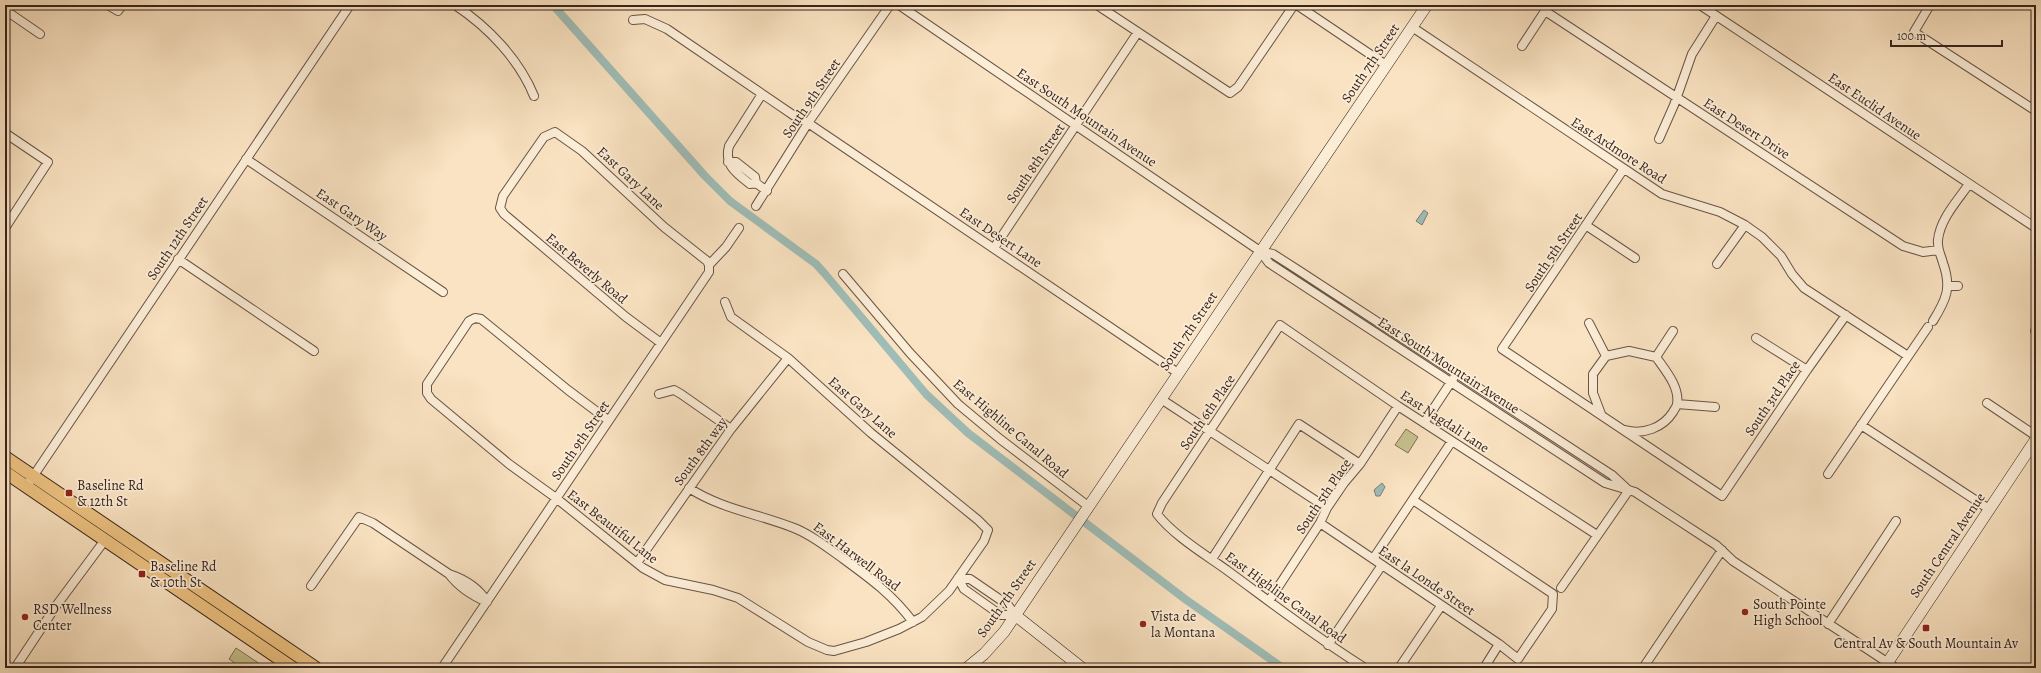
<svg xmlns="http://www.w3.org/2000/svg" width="2041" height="673" font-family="Alegreya,serif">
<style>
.green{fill:#c6c18e;stroke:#7e7255}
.water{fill:#9fbdb7;stroke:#758079}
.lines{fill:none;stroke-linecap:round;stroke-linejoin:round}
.canal{stroke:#9fbdb7;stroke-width:8}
.street-casing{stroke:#685446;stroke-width:10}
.secondary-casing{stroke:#37241c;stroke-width:12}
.primary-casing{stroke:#37241c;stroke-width:14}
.street{stroke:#fcedd7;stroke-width:8}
.secondary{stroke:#fcedd7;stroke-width:11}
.primary{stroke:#edc281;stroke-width:12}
.poi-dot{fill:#8f2418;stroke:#fcedd7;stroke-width:1.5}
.labels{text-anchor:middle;stroke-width:3.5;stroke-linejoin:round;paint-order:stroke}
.street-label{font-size:14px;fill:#37241c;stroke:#fcedd7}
.poi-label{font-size:14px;fill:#37241c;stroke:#fcedd7;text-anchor:start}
</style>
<rect width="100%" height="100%" fill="#fae3c2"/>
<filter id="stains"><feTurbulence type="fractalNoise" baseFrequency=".005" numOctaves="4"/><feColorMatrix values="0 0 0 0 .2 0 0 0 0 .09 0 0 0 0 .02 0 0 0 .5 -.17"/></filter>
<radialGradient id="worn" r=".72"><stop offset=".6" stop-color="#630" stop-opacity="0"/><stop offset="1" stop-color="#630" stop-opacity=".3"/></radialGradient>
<path class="green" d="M 1406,429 L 1418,437 L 1408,453 L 1395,445 Z
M 236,648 L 266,668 L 242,668 L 229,659 Z"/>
<path class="water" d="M 1424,210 L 1428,213 L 1422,225 L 1416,221 Z
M 1382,483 L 1385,487 L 1380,496 L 1376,496 L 1374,490 Z"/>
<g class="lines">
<path class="canal" d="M 553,5 L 705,176 L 730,201 L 816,264 L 825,274 L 926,394 L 968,433 L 1075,515
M 1083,521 L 1185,599 L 1283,668"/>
<g class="street-casing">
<path id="street" d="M 108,5 L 118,11 L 122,5
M 455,5 C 488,27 519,59 534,96
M 899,5 L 1260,251 L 1269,263 L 1605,483 L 1635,492 L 1716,545 L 1733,561 L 1896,668
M 1097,5 L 1230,93 L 1238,87 L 1294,5
M 1297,5 L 1386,65
M 1700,5 L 2036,228
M 1930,5 L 1914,32 L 2036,111
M 5,10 L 40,34
M 633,20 L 645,19 L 667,29 L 796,117 L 808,123 L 1178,373
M 1412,27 L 1662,194 L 1720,212 L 1745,225 L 1762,237 L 1781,256 L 1792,274 L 1804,288 L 1908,356
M 1522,46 L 1545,11 L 1903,246 L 1923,252 L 1938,250
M 762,94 L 729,146 C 724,165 736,173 750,184 L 756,183 L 767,191
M 5,133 L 48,162 L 5,228
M 1659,139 L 1674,105 L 1692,54 L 1716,16
M 246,159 L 443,292
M 728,162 L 736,162 L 755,177 L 756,183
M 1623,170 L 1502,349 L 1722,496 L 1807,370 L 1846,315
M 756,206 L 808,123 L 890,5
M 1587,226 L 1635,258
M 994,248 L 1138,32
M 1260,251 L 1273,254 L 1298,270 L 1612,475 L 1626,488
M 178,259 L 314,351
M 1717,264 L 1745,225
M 843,274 L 910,353 L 958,404 L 1000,439 L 1088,506
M 1948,286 L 1958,286
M 1933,321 C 1946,300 1952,288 1943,263 C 1941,255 1937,249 1938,240 C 1940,219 1958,200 1969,184
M 1589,323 L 1606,356
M 2035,331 L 2036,332
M 1756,338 L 1807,370
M 661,343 L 626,317 L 504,214 L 500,208 L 503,196 L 544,137 L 555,132 L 582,151 L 664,227 L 707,261 L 709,265
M 1656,357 L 1673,331
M 659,394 L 674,390 L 681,394 L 731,429
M 1161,399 L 1327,508
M 1987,403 L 2036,436
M 1677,404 L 1715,407
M 1601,414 L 1593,393 L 1593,374 L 1606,356 L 1629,351 L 1656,357 C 1665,370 1680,387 1677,404 C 1677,406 1674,410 1673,412 C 1663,428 1643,435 1625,430
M 608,420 L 568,390 L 481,319 L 475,318 L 469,321 L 427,384 L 427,393 L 431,399 L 509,464 L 556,498 L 643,568 L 665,580 L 713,590 L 738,598 L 808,642 L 827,650 L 834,651 L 866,642 L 899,629 L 922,617 L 949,591 L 984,541 L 988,530 L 978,520 L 871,433 L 788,358 L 731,317 L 725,302
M 1424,423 L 1453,379
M 1861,425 L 1989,509
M 1828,474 L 1928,327
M 26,487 L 350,5
M 689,488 C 721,509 759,514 794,528 C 810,534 824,545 838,555 C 868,577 890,592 913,622
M 1320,523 L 1499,644 L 1518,659 L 1552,609 L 1553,594 L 1413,500
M 1212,559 L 1299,424 L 1360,464
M 1373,559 L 1452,441
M 637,563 L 731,429 L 788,358
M 449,574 C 458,586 473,596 487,602
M 958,578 L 964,589 L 995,611 L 1001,615 L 1015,615
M 958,578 L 970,579 L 1008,605 L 1015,615
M 311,586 L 359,517 L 373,523 L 449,574 C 464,579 479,588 487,602
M 1561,588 L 1629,490
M 1269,601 L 1320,523 L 1327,508 L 1344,483 L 1360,464 L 1398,406
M 1828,624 L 1896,521
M 1328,645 L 1382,565
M 15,668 L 56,606 L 105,540
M 442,668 L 709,272 L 709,265 L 726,247 L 739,228
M 1365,668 C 1317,638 1273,604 1228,571 C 1206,555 1174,536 1157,514 L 1162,503 L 1280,325 L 1398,406 L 1597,535
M 1399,668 L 1441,606
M 1484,668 L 1499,644
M 1643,668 L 1722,550"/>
</g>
<g class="secondary-casing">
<path id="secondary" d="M 1015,615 L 1082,668
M 967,668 L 984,654 L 1004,632 L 1427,5
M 1884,668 L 2036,439"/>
</g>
<g class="primary-casing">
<path id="primary" d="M 5,457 L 316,668
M 5,472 L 293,668"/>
</g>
<use href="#street" class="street"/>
<use href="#secondary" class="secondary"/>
<use href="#primary" class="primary"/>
</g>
<g class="poi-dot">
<rect x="65" y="489" width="8" height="8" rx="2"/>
<rect x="138" y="570" width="8" height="8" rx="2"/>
<circle cx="1745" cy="612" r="4"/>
<circle cx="25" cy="617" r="4"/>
<circle cx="1143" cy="624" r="4"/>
<rect x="1922" y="624" width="8" height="8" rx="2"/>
</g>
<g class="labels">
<g class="street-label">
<text transform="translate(1370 63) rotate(-56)" y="5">South 7th Street</text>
<text transform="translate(811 98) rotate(-56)" y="5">South 9th Street</text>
<text transform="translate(1875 106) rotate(34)" y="5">East Euclid Avenue</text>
<text transform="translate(1087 117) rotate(34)" y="5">East South Mountain Avenue</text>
<text transform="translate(1747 128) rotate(33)" y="5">East Desert Drive</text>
<text transform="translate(1619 150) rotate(33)" y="5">East Ardmore Road</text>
<text transform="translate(1035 163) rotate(-56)" y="5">South 8th Street</text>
<text transform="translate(631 178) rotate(43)" y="5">East Gary Lane</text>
<text transform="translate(352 214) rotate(34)" y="5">East Gary Way</text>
<text transform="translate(1001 237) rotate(34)" y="5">East Desert Lane</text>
<text transform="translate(177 238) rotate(-56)" y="5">South 12th Street</text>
<text transform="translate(1553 252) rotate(-56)" y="5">South 5th Street</text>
<text transform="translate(587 268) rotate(40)" y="5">East Beverly Road</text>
<text transform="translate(1188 331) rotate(-56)" y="5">South 7th Street</text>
<text transform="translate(1449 365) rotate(33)" y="5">East South Mountain Avenue</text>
<text transform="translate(1772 398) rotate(-56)" y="5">South 3rd Place</text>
<text transform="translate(863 407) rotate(41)" y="5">East Gary Lane</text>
<text transform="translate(1207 412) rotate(-56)" y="5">South 6th Place</text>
<text transform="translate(1445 421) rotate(33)" y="5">East Nagdali Lane</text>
<text transform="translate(1011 428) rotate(40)" y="5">East Highline Canal Road</text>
<text transform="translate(580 440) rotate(-56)" y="5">South 9th Street</text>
<text transform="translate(700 451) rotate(-54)" y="5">South 8th way</text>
<text transform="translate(1323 496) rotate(-56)" y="5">South 5th Place</text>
<text transform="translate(613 526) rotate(38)" y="5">East Beautiful Lane</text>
<text transform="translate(1947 545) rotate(-56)" y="5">South Central Avenue</text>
<text transform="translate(857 556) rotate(37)" y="5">East Harwell Road</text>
<text transform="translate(1427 580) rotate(34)" y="5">East la Londe Street</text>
<text transform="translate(1286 597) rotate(36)" y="5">East Highline Canal Road</text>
<text transform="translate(1006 598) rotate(-55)" y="5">South 7th Street</text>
</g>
<g class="poi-label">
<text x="77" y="490">Baseline Rd<tspan x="77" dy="16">&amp; 12th St</tspan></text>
<text x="150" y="571">Baseline Rd<tspan x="150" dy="16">&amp; 10th St</tspan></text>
<text x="1753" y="609">South Pointe<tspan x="1753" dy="16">High School</tspan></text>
<text x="33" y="614">RSD Wellness<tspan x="33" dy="16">Center</tspan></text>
<text x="1151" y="621">Vista de<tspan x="1151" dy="16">la Montana</tspan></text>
<text x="1926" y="648" text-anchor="middle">Central Av &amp; South Mountain Av</text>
</g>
</g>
<rect width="2041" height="673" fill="none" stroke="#fae3c2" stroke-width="20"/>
<rect x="6" y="6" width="2029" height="661" fill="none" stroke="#37241c" stroke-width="2"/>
<rect x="10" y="10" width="2021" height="653" fill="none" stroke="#37241c"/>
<path d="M1891 40v6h111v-6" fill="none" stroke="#37241c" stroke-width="2"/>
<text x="1897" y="40" font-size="12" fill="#37241c" stroke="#fcedd7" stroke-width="3" paint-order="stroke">100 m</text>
<rect width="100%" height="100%" filter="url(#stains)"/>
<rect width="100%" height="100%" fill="url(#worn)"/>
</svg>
